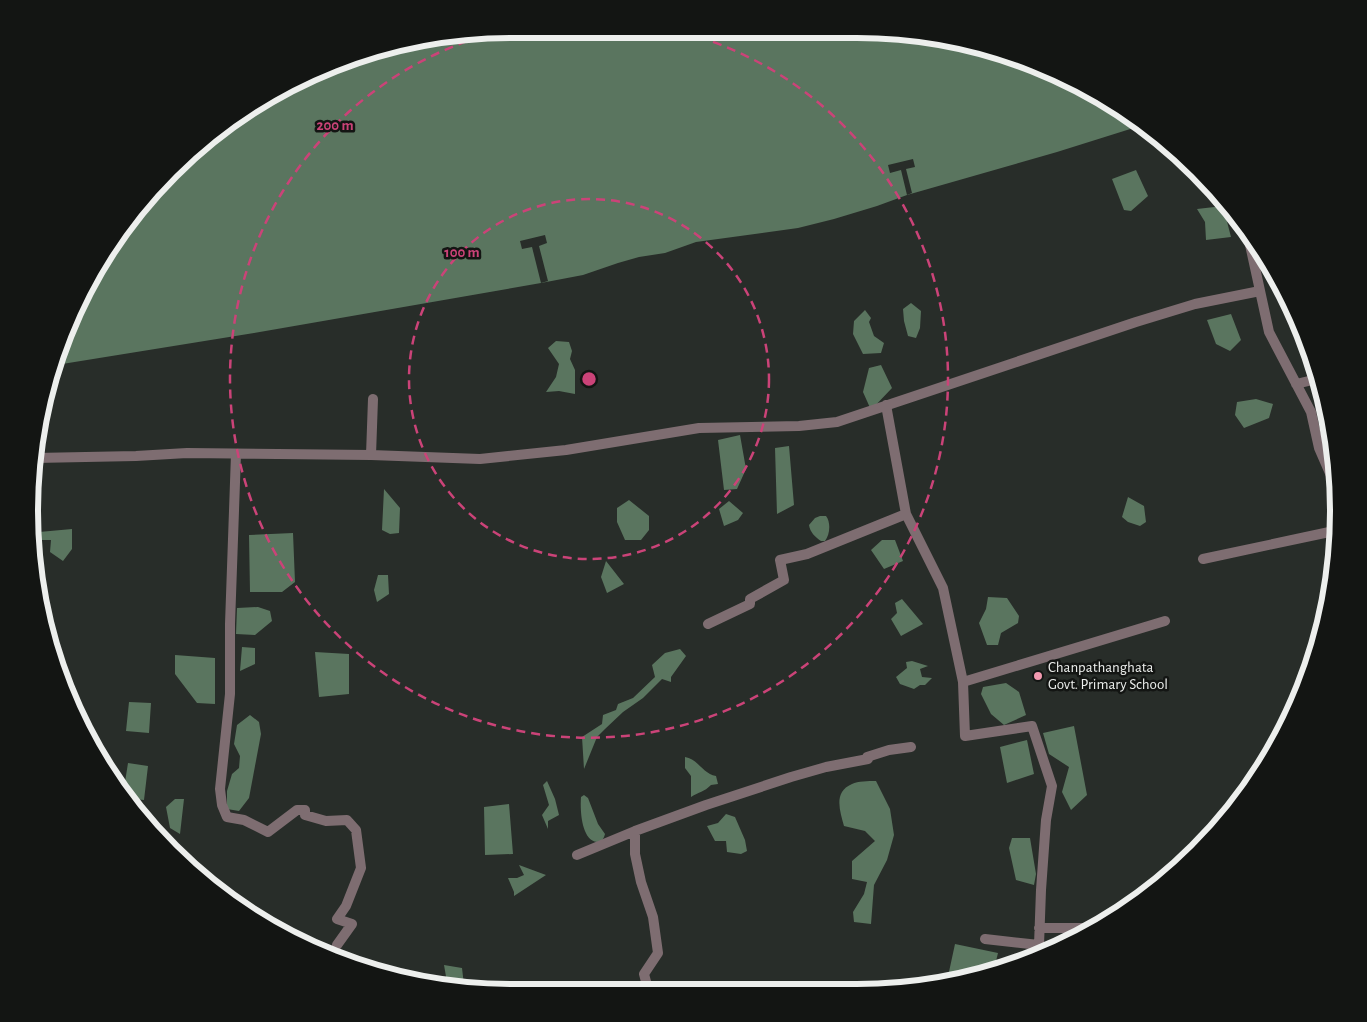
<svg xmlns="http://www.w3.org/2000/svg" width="1367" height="1022" font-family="'Alegreya Sans',sans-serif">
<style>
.water{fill:#5a755f}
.pier{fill:#282d29}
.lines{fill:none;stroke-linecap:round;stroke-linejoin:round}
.street{stroke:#7e6d71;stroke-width:10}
.ring{fill:none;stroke:#cb4378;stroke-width:2.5;stroke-dasharray:9 6}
.poi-dot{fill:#f29ab0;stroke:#131513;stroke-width:2}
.labels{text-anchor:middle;stroke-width:5;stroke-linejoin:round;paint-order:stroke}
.poi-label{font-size:15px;fill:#edefed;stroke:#131513;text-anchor:start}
.rim{fill:none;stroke:#edefed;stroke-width:6}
.centre{fill:#cb4378;stroke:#131513;stroke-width:2.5}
.ring-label{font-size:15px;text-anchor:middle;font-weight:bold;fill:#cb4378;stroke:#131513;stroke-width:5;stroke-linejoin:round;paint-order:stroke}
</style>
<rect width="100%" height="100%" fill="#282d29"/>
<path class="water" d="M 511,29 L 887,30 L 981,45 L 1124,110 L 1143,125 L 1057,152 L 907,195 L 877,206 L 834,219 L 798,228 L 696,242 L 665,253 L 639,257 L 618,263 L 583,275 L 541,283 L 254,333 L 56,365 L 79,297 L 149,193 L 270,94 L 386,45 Z
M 1136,170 L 1148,196 L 1131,211 L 1124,210 L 1112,179 Z
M 1223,206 L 1231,237 L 1206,240 L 1205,222 L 1197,209 Z
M 911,303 L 921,311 L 920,328 L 916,338 L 908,336 L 904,321 L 903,309 Z
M 865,310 L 871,318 L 869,322 L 874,336 L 884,343 L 881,353 L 863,354 L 853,334 L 854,321 Z
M 1231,314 L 1241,340 L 1230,351 L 1216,344 L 1207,320 Z
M 556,341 L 569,342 L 572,351 L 570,359 L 575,370 L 575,394 L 559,391 L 546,392 L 556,377 L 559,364 L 548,348 Z
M 881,365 L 892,388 L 871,410 L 863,392 L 869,368 Z
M 1256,399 L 1273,404 L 1269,418 L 1244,428 L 1235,415 L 1237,402 Z
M 740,435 L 746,469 L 737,489 L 724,490 L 718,440 Z
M 789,446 L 794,505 L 777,514 L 775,448 Z
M 384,489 L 400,508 L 399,533 L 390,534 L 382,530 Z
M 1128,497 L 1144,506 L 1146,522 L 1140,526 L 1128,522 L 1122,517 Z
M 629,500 L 649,516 L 649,530 L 641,540 L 625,540 L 617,522 L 617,508 Z
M 729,501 L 743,513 L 738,520 L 724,526 L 719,509 Z
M 820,516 L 826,516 C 831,522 830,535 825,541 L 821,541 C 815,537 810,532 809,525 L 815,518 Z
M 31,523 L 39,532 L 72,529 L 72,549 L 63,561 L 50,552 L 51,540 L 30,540 Z
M 293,533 L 295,582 L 282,592 L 250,592 L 249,535 Z
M 882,540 L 895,540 L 903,561 L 884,569 L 871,550 Z
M 606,561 L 624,584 L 607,593 L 601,577 Z
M 378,575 L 388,575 L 389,594 L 377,602 L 374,590 Z
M 988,597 L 1007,598 L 1019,616 L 1018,623 L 1001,633 L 998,645 L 987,645 L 979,623 L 986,609 Z
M 902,599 L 923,624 L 901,636 L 891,619 L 897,613 L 895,603 Z
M 258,607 L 270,611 L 272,621 L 255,635 L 236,634 L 237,608 Z
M 242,647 L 255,648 L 255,664 L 240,671 Z
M 680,649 L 686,656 L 671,677 L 671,682 L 662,679 L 643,698 L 623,712 L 605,729 L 597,737 L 584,769 L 582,737 L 602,724 L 603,715 L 616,710 L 618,704 L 633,698 L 655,677 L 652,665 L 665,653 Z
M 315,652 L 349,654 L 349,694 L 319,697 Z
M 175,655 L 215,658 L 215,704 L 197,703 L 175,674 Z
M 912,661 L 928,666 L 920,669 L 922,677 L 932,678 L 925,685 L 920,685 L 914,689 L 900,684 L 896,677 L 907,668 L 906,662 Z
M 1006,683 L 1019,692 L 1026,715 L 1004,725 L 991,714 L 981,694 L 983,687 Z
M 129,702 L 151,703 L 149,733 L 126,731 Z
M 250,715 L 259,722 L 261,734 L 249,798 L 239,811 L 227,809 L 227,791 L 232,774 L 239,768 L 240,756 L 234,744 L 237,725 Z
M 1074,726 L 1087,795 L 1071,810 L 1062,792 L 1069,767 L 1049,754 L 1043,733 Z
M 1027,740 L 1034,774 L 1007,783 L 1000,747 Z
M 685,757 C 698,759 703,774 716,776 L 718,784 L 711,785 C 704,792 699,792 691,797 L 691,776 L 685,768 Z
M 128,763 L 148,766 L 144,800 L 125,798 L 123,795 Z
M 547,781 L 555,799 L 559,815 L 548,821 L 548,829 L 542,815 L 549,805 L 543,785 Z
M 876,781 L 890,809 L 894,835 L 887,860 L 874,885 L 871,924 L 854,922 L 853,912 L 864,894 L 867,882 L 852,879 L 852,861 L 875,841 L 865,831 L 844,826 C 840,811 833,792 852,784 C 858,781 868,781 876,781 Z
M 584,795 L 588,798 L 598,824 L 605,834 C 604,838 602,842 597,842 C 581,840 580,809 581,797 Z
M 175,799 L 184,799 L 180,834 L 170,828 L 166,807 Z
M 509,804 L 513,854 L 485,855 L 484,807 Z
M 726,814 L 735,817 L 745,840 L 747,851 L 741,854 L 727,852 L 726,841 L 715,841 L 707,826 L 718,823 Z
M 1012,838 L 1030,838 L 1036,874 L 1034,885 L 1016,880 L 1009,848 Z
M 519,865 L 546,875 L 514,896 L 514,892 L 508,878 L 517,878 L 524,875 Z
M 251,914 L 276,924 L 302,943 L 270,928 Z
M 955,944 L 998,953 L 994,969 L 947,981 Z
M 444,965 L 462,968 L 464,985 L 448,988 Z"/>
<path class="pier" d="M 913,159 L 915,167 L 906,169 L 912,193 L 907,195 L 901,170 L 890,173 L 888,165 Z
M 545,235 L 547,243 L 539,246 L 548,281 L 541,283 L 532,247 L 522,249 L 520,241 Z"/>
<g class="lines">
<path class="street" d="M 1247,231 L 1269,332 L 1311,412 L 1319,448 L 1336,487
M 1296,384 L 1317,379
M 886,405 L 906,514 L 943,588 L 963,682 L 965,736 L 1032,726 L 1052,786 L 1046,820 L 1041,890 L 1039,945
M 1319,448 L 1332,446
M 236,454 L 230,624 L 230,694 L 220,789 L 222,805 L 227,817 L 244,820 L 268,832 L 297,810 L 305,810 L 305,815 L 326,821 L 347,820 L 356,830 L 361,868 L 346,906 L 337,919 L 352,924 L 337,945
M 371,455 L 373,399
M 35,458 L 136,456 L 187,453 L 371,455 L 480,459 L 566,450 L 699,428 L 799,426 L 837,422 L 1136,322 L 1195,304 L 1260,291
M 1203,559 L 1334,531
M 708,624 L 750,604 L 750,599 L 784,580 L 780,560 L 807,554 L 906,514
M 963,682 L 1165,621
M 635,831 L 635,854 L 641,882 L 653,917 L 658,953 L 644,974 L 648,989
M 577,855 L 635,831 L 706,805 L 791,777 L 826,767 L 868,759 L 867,757 L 889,750 L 911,747
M 1039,928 L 1093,928
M 985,939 L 1039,945 L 1037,957"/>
</g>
<g class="ring">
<circle cx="589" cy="379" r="180"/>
<path d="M670 29A359 359 0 1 1 508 29"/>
</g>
<circle class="poi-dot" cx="1038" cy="676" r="5"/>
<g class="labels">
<g class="poi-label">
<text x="1048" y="672">Chanpathanghata<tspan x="1048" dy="17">Govt. Primary School</tspan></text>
</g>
</g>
<path d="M0 0H1367V1022H0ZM511 38H857A473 473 0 0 1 1330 511V511A473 473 0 0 1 857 984H511A473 473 0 0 1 38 511V511A473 473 0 0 1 511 38Z" fill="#131513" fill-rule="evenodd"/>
<path class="rim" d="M511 38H857A473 473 0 0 1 1330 511V511A473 473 0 0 1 857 984H511A473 473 0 0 1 38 511V511A473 473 0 0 1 511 38Z"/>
<circle cx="589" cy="379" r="8" class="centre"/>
<g class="ring-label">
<text x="335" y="130">200 m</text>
<text x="462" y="257">100 m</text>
</g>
</svg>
